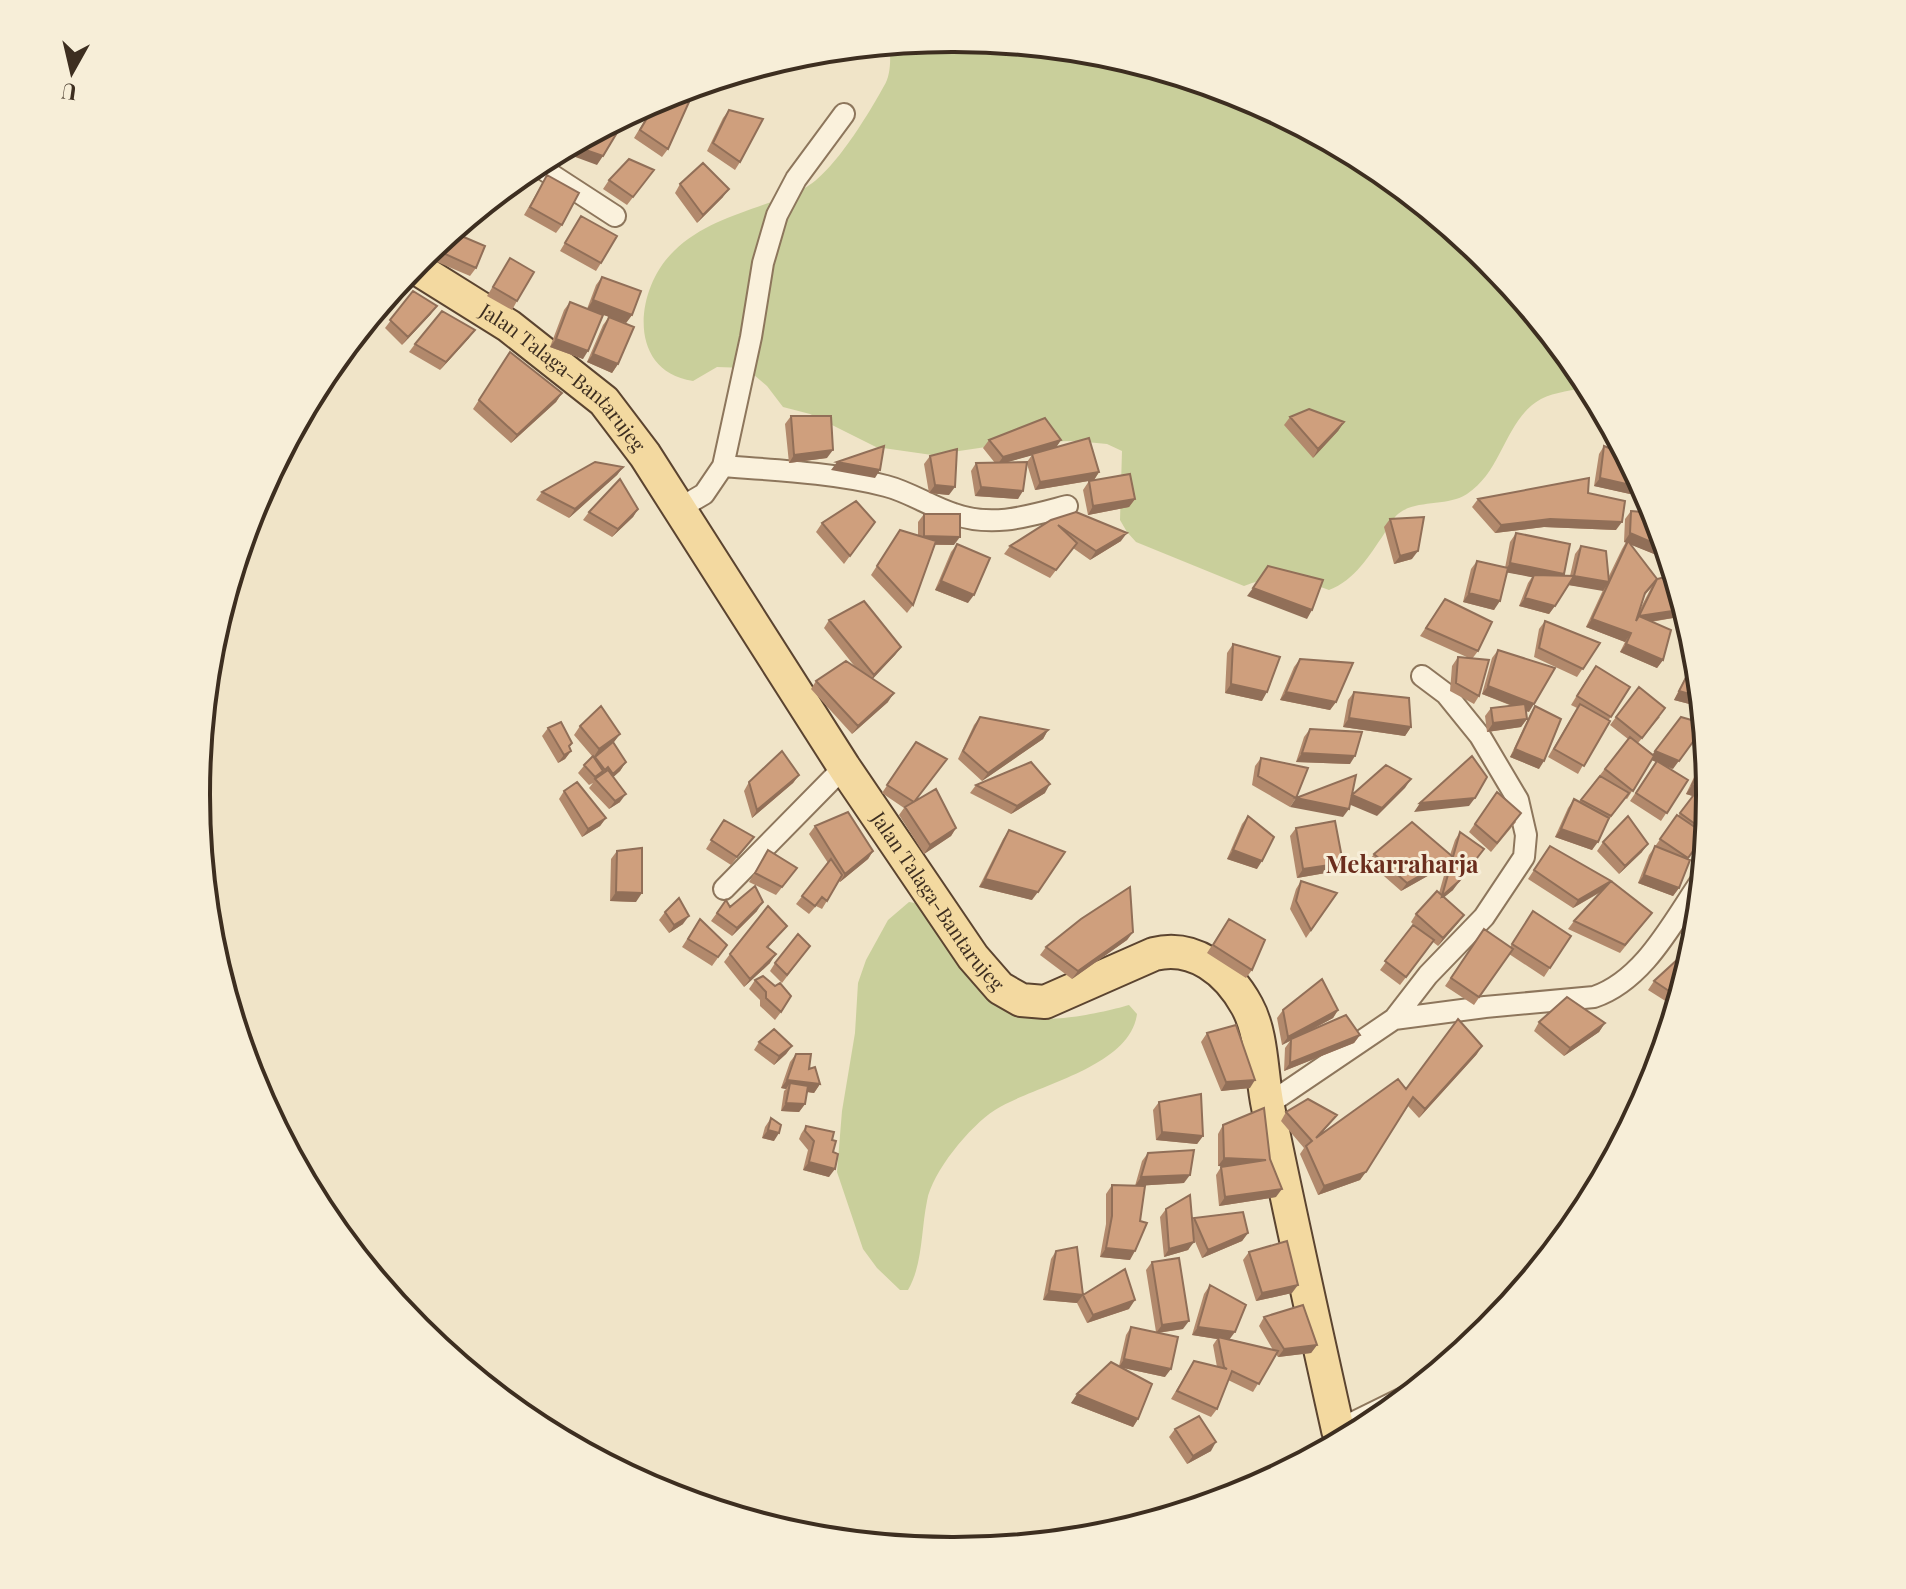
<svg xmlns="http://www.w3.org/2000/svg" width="1906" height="1589" font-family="'Playfair Display',serif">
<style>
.green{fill:#c9cf9b}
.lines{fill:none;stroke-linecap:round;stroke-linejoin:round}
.street-casing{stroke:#8d765c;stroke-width:24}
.primary-casing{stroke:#5b4430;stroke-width:36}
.street{stroke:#faf1dc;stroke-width:20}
.primary{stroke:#f3d9a0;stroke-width:32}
.wall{fill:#b2896c;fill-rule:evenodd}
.shaded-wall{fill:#916f58}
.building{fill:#cf9f7d;stroke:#916f58;stroke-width:2}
.labels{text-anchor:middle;stroke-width:6;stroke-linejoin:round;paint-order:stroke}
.street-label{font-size:20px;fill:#3d2e20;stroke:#f7eed8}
.quarter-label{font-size:24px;font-weight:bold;fill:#6b2e1e;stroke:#f7eed8}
.rim{fill:none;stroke:#3d2e20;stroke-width:4}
</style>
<rect width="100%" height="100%" fill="#f0e4c8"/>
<path class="green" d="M 953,38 L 1101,53 L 1136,63 L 1243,96 L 1374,166 L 1488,260 L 1582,375 L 1589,387 C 1574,390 1555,392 1541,399 C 1505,419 1503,471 1467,494 C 1447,507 1416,499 1398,514 C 1392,519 1388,528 1384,534 C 1369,556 1355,580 1329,590 C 1292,576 1282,572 1244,586 L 1136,542 L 1127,532 L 1120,520 L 1122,451 L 1107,444 L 1076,441 L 1020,442 L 932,455 L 876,447 L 810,414 L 783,407 L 767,386 L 746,368 L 717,367 L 693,381 C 626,371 635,288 674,251 C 709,217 758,210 801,190 C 831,177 868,115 884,86 C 891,75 891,57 889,44 Z
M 909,902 C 927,904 937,917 948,930 C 966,953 1000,1004 1026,1015 C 1048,1025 1105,1012 1129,1005 L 1137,1014 C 1130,1068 1034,1085 995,1110 C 970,1126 932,1172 927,1201 C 921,1230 923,1264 908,1290 L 900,1290 L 877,1268 L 863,1249 L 837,1172 L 842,1111 L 855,1033 L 858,983 L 866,960 L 888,920 Z"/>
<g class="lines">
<g class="street-casing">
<path id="street" d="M 535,164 L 615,216
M 723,466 C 774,470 836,473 886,486 C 910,492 931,507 954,514 C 993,528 1029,516 1067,506
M 680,508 L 704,494 L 723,466 L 751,337 L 763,263 L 777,215 L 796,179 L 844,114
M 724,889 L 844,767
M 1394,1019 L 1428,975 L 1484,917 L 1524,857 L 1526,835 L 1518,800 L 1480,736 L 1446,694 L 1422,676
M 1267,1105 L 1394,1019 L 1485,1007 L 1594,997 C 1644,980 1672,923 1701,881
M 1338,1430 L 1407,1396"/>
</g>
<g class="primary-casing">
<g id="primary">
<path id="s1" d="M 413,266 L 509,326 L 604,401 L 645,455 L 844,767 L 973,957 L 1000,988 L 1021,1000 L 1045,1002 L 1154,954 C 1194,944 1228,971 1247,1006 C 1263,1035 1261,1075 1268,1107 C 1290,1215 1314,1322 1338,1430 L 1342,1440"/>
</g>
</g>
<use href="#street" class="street"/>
<use href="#primary" class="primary"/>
</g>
<path class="wall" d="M 664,95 L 668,149 L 662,157 L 634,138 L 649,113 L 640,108 L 656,100 L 655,103 L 658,99 Z
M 729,110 L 740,162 L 735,170 L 707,151 L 723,118 Z
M 654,170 L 627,205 L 603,189 L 609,180 Z
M 547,175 L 562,225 L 556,233 L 524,215 Z
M 680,184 L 723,197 L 697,223 L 675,193 Z
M 581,216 L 601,263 L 596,271 L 560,251 Z
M 452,232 L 476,268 L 470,276 L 423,256 Z
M 510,258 L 517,301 L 512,310 L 487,296 Z
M 602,277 L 632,315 L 626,323 L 590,310 L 583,359 L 550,347 L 564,310 L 570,302 L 587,309 L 596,285 Z
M 413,291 L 431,314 L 402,345 L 385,328 Z
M 609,317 L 618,364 L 612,373 L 587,362 L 603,325 Z
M 469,338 L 440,370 L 409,352 L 415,344 Z
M 510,352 L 562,393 L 556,402 L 511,443 L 473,409 Z
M 791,416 L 827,458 L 789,463 L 785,424 Z
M 1290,417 L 1344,422 L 1338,431 L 1313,458 L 1284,425 Z
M 989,440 L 1061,440 L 1056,447 L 1099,472 L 1094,480 L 1135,499 L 1129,507 L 1088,515 L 1083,490 L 1089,481 L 1035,490 L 1027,464 L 1018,499 L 975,496 L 971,471 L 976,463 L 995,463 L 983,448 ZM 1032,455 L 1027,462 L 1007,462 Z
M 1604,446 L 1635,486 L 1630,494 L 1594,486 L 1599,454 Z
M 930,456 L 949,495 L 929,493 L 924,464 Z
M 623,467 L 617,475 L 569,518 L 536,500 L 542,492 Z
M 1588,493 L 1616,530 L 1544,527 L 1495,533 L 1472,507 L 1478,499 Z
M 638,509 L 633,517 L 612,537 L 583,520 L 589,512 Z
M 1631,511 L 1654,513 L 1667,554 L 1664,558 L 1630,544 L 1657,579 L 1673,575 L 1688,623 L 1673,618 L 1651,622 L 1663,660 L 1657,668 L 1620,652 L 1625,642 L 1586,627 L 1603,590 L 1569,585 L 1549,614 L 1519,606 L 1528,583 L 1532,577 L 1507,572 L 1494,610 L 1463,602 L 1471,569 L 1477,561 L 1505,568 L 1510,542 L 1516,533 L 1564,574 L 1563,576 L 1570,576 L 1575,554 L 1581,546 L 1608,578 L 1622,549 L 1626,542 L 1624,542 L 1625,519 ZM 1651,588 L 1639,611 L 1644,596 Z
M 924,514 L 954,545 L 935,545 L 913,605 L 907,613 L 871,575 L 900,530 L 918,535 L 918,522 Z
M 1390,519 L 1412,559 L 1394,564 L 1384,527 Z
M 1051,520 L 1121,541 L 1090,560 L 1073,548 L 1050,578 L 1004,554 L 1010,546 Z
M 875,522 L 844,564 L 816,532 L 822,523 Z
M 957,544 L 968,603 L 935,590 L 951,552 Z
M 1445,599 L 1478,651 L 1472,659 L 1479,696 L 1474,704 L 1450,691 L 1452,666 L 1458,657 L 1469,658 L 1420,636 Z
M 829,620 L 901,647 L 895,655 L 872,679 L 888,702 L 852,734 L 811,689 L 816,681 L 856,668 L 824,628 Z
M 1545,621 L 1600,643 L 1577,677 L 1534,657 L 1539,629 Z
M 1233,644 L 1262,701 L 1225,693 L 1227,653 Z
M 1498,650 L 1529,712 L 1526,711 L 1527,719 L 1521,727 L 1487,732 L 1485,716 L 1491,708 L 1512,706 L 1482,694 L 1492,658 Z
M 1696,656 L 1701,707 L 1674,700 Z
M 1300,659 L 1336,702 L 1330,710 L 1280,700 L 1294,667 Z
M 1590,674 L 1630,687 L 1608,721 L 1578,774 L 1548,757 L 1577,708 L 1571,705 Z
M 1354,692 L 1411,727 L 1405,736 L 1343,727 L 1348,700 Z
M 1535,706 L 1539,769 L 1510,757 L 1530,714 Z
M 980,717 L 1048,730 L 1043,739 L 982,781 L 958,759 L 974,725 Z
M 1616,717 L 1660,717 L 1638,743 L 1673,769 L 1665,766 L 1688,780 L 1661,821 L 1630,801 L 1656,762 L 1652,760 L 1627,799 L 1625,798 L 1608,821 L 1592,850 L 1555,837 L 1568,808 L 1574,799 L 1579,802 L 1628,739 L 1610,725 Z
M 580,726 L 620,734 L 613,743 L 626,762 L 620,771 L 613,777 L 620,802 L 609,809 L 589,788 L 593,783 L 589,785 L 578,773 L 592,756 L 574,735 Z
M 548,728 L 572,743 L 569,748 L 571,751 L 565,759 L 558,763 L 542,736 Z
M 1310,729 L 1350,764 L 1296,762 L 1304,737 Z
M 916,742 L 915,801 L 956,828 L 951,836 L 924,854 L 899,815 L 904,808 L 882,793 Z
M 1705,754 L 1710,795 L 1705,837 L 1702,841 L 1700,840 L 1687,859 L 1679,888 L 1673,896 L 1638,883 L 1649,855 L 1677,815 L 1678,816 L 1693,796 L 1686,794 Z
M 1261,758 L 1296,798 L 1290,807 L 1252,785 L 1255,766 Z
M 799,775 L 793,783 L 752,818 L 744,791 L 749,782 Z
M 976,785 L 1045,793 L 1011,814 L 970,793 Z
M 564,791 L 606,818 L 600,826 L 582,837 L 559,799 Z
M 1497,792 L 1516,822 L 1491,852 L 1469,832 Z
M 1248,816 L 1257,869 L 1227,859 L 1242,824 Z
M 724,820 L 754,837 L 731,865 L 706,849 Z
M 815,826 L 873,851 L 868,859 L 840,882 L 839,881 L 822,909 L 816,906 L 809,914 L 796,904 L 828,863 L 809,834 Z
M 1296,828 L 1337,871 L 1297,878 L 1290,836 Z
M 1009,830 L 1032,900 L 979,887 L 1003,839 Z
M 1460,832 L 1453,890 L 1444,897 L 1458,923 L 1438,946 L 1433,942 L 1400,985 L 1380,970 L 1413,925 L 1417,928 L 1411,922 L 1416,914 L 1439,893 L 1447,865 L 1401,891 L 1368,862 L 1374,854 L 1450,855 L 1455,840 Z
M 1603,842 L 1642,852 L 1619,874 L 1597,851 Z
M 1550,846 L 1652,913 L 1620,953 L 1568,929 L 1574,921 L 1601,892 L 1573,908 L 1528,879 Z
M 768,850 L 791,876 L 776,895 L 749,882 Z
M 617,851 L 636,902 L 610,901 L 611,859 Z
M 1301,881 L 1337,893 L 1306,938 L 1290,909 L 1296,889 Z
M 726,900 L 730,907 L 757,911 L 732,936 L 711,921 Z
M 1533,911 L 1571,936 L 1544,977 L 1509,954 L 1474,1005 L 1445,986 L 1484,929 L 1510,947 Z
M 665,912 L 683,924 L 669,933 L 659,920 Z
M 700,919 L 727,945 L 712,966 L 682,947 Z
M 1229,919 L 1252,970 L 1246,978 L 1207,953 Z
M 787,926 L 768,948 L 770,963 L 744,987 L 724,962 L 730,954 Z
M 1133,932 L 1127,940 L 1072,979 L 1040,955 L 1046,947 Z
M 810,946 L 782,983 L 770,971 L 775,963 Z
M 1688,964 L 1675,1007 L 1648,990 L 1654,981 Z
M 763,976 L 781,1012 L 775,1020 L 760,1006 L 760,1000 L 749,989 L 755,980 Z
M 1283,1010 L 1338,1010 L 1333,1018 L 1306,1033 L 1360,1035 L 1354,1043 L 1284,1071 L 1285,1048 L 1290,1041 L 1282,1045 L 1277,1018 Z
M 1539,1022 L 1605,1023 L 1599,1032 L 1564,1056 L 1534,1031 Z
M 1207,1033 L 1250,1088 L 1221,1091 L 1201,1042 Z
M 759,1042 L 792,1046 L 786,1054 L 774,1065 L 754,1050 Z
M 796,1054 L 809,1069 L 820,1084 L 814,1093 L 807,1092 L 805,1104 L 799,1112 L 781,1111 L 784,1091 L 786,1089 L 781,1088 L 790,1062 Z
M 1477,1054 L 1419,1118 L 1408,1106 L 1360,1180 L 1318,1195 L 1300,1154 L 1304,1148 L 1281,1121 L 1286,1112 L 1337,1115 L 1321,1134 L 1406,1089 Z
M 1159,1102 L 1203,1136 L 1197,1144 L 1156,1140 L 1153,1110 Z
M 771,1118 L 774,1141 L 762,1138 L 765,1127 Z
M 1223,1125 L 1270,1159 L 1276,1197 L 1219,1206 L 1216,1175 L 1221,1167 L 1227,1166 L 1218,1166 L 1218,1134 Z
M 806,1126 L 832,1140 L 833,1152 L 829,1177 L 803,1170 L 808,1150 L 799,1139 L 801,1134 Z
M 1148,1153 L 1184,1183 L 1135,1186 L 1142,1161 Z
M 1112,1185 L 1130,1260 L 1100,1257 L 1106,1224 L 1106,1194 Z
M 1166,1209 L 1192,1222 L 1194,1218 L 1248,1233 L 1242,1241 L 1202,1258 L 1194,1239 L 1188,1250 L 1164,1257 L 1160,1217 Z
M 1056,1251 L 1083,1295 L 1129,1309 L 1087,1323 L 1077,1303 L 1043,1300 L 1051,1259 Z
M 1249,1252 L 1292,1293 L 1256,1301 L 1243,1260 Z
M 1152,1262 L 1183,1329 L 1158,1333 L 1165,1377 L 1123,1368 L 1138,1419 L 1133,1427 L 1071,1403 L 1119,1366 L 1126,1335 L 1131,1327 L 1156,1332 L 1146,1270 Z
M 1210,1285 L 1230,1339 L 1273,1350 L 1259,1326 L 1264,1317 L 1317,1345 L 1311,1353 L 1278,1357 L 1276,1354 L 1253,1392 L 1228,1380 L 1217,1409 L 1211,1417 L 1171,1399 L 1194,1361 L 1217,1367 L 1213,1345 L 1217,1339 L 1192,1335 L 1204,1294 Z
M 1175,1429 L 1211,1451 L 1187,1464 L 1169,1437 Z"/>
<path class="shaded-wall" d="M 571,145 L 603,156 L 597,165 L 559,151 Z
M 729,189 L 723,197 L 697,223 L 703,215 Z
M 593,300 L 632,315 L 626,323 L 587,309 Z
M 437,306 L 431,314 L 402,345 L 408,337 Z
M 475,330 L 469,338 L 440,370 L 446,362 Z
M 556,339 L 588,351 L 583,359 L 550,347 Z
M 593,354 L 618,364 L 612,373 L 587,362 Z
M 562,393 L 556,402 L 511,443 L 517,435 Z
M 1344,422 L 1338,431 L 1313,458 L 1318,449 Z
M 1061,440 L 1055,449 L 997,465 L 1003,457 Z
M 1620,445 L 1624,454 L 1616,450 Z
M 833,450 L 827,458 L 789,463 L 794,455 Z
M 837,462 L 880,470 L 875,478 L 831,470 Z
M 623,467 L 617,475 L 569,518 L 575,509 Z
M 1099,472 L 1094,480 L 1035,490 L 1040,482 Z
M 1600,478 L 1635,486 L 1630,494 L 1594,486 Z
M 935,485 L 955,487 L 949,495 L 929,493 Z
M 981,487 L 1023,491 L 1018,499 L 975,496 Z
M 1135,499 L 1129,507 L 1088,515 L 1093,506 Z
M 638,509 L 633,517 L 612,537 L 618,529 Z
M 1550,519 L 1622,522 L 1616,530 L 1544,527 L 1495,533 L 1501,525 Z
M 1127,533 L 1121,541 L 1090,560 L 1096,551 Z
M 1630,533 L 1665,548 L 1667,554 L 1664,558 L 1624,542 Z
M 924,536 L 960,537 L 954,545 L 918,544 Z
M 1418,551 L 1412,559 L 1394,564 L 1400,556 Z
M 1510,563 L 1564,574 L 1558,582 L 1504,572 Z
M 1574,576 L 1609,582 L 1603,591 L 1568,585 Z
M 941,581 L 974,595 L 968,603 L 935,590 Z
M 1253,588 L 1312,610 L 1307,619 L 1247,596 Z
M 1469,593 L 1500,601 L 1494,610 L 1463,602 Z
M 1525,598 L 1555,606 L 1549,614 L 1519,606 Z
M 1679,610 L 1684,611 L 1688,623 L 1673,618 L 1634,624 L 1639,616 Z
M 1592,619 L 1631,633 L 1625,642 L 1586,627 Z
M 1626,644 L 1663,660 L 1657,668 L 1620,652 Z
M 901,647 L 895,655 L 868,684 L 874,675 Z
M 1231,684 L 1267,692 L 1262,701 L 1225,693 Z
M 1488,686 L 1534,704 L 1529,712 L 1482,694 Z
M 1679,691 L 1700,697 L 1701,707 L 1674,700 Z
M 1286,692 L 1336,702 L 1330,710 L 1280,700 Z
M 894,693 L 888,702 L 852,734 L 858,726 Z
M 1349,718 L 1411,727 L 1405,736 L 1343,727 Z
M 1527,719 L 1521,727 L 1487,732 L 1493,723 Z
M 1703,728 L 1673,769 L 1649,759 L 1655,751 Z
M 1048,730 L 1043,739 L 982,781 L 988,773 Z
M 620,734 L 614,742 L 593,758 L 599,749 Z
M 1515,749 L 1544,761 L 1539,769 L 1510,757 Z
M 571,751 L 565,759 L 558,763 L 564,755 Z
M 1302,753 L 1355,756 L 1350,764 L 1296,762 Z
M 626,762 L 620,771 L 608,782 L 613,774 Z
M 799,775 L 793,783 L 752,818 L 757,810 Z
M 1411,779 L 1405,788 L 1377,816 L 1346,803 L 1352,795 Z
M 1050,784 L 1045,793 L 1011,814 L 1017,806 Z
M 1692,785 L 1709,791 L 1709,801 L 1686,794 Z
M 626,794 L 620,802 L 609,809 L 615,801 Z
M 1296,798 L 1349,809 L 1343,817 L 1290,807 Z
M 1475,798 L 1469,806 L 1414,812 L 1420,803 Z
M 606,818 L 600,826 L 582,837 L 588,829 Z
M 956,828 L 951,836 L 924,854 L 930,845 Z
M 1561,829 L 1598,842 L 1592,850 L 1555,837 Z
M 1648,844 L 1642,852 L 1619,874 L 1625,866 Z
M 1233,850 L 1262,861 L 1257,869 L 1227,859 Z
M 873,851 L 868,859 L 840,882 L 845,874 Z
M 1453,857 L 1447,865 L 1401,891 L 1407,883 Z
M 1478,857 L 1453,890 L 1436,904 L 1442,896 Z
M 1343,863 L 1337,871 L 1297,878 L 1303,869 Z
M 1644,875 L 1679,888 L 1673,896 L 1638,883 Z
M 985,879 L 1038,892 L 1032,900 L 979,887 Z
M 1611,881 L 1605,889 L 1573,908 L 1578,900 Z
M 616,892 L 642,893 L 636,902 L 610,901 Z
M 763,902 L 757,911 L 732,936 L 737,928 Z
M 1464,915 L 1458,923 L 1438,946 L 1443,938 Z
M 689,916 L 683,924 L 669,933 L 674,925 Z
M 1133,932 L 1127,940 L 1072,979 L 1078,971 Z
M 776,954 L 770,963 L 744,987 L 750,979 Z
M 1338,1010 L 1333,1018 L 1282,1045 L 1288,1037 Z
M 1605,1023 L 1599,1032 L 1564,1056 L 1570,1048 Z
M 1360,1035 L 1354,1043 L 1284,1071 L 1290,1063 Z
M 792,1046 L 786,1054 L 774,1065 L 779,1056 Z
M 1482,1046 L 1477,1054 L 1419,1118 L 1425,1109 Z
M 787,1080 L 820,1084 L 814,1093 L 789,1089 L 790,1083 L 786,1089 L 781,1088 Z
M 1255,1080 L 1250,1088 L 1221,1091 L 1226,1082 Z
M 786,1103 L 805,1104 L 799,1112 L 781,1111 Z
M 768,1130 L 779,1133 L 774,1141 L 762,1138 Z
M 1162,1132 L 1203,1136 L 1197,1144 L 1156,1140 Z
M 1224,1158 L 1266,1160 L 1260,1168 L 1218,1166 Z
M 809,1162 L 835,1169 L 829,1177 L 803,1170 Z
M 1366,1172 L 1360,1180 L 1318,1195 L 1324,1186 Z
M 1190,1175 L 1184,1183 L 1135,1186 L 1141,1177 Z
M 1282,1189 L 1276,1197 L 1219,1206 L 1225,1197 Z
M 1248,1233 L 1242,1241 L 1202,1258 L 1208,1250 Z
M 1194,1242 L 1188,1250 L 1164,1257 L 1169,1249 Z
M 1106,1248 L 1135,1251 L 1130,1260 L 1100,1257 Z
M 1298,1285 L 1292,1293 L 1256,1301 L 1262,1293 Z
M 1049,1291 L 1083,1295 L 1077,1303 L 1043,1300 Z
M 1135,1300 L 1129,1309 L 1087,1323 L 1093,1315 Z
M 1189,1321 L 1183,1329 L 1156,1333 L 1162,1325 Z
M 1198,1327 L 1235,1332 L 1229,1340 L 1218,1337 L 1217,1339 L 1192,1335 Z
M 1317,1345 L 1311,1353 L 1278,1357 L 1284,1349 Z
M 1124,1359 L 1171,1369 L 1165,1377 L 1119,1367 Z
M 1077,1394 L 1138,1419 L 1133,1427 L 1071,1403 Z
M 1216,1442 L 1211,1451 L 1187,1464 L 1193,1456 Z"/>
<path class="building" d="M 670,93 L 689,102 L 668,149 L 640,130 L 659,98 Z
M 729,110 L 763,119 L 740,162 L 713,143 Z
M 612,123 L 621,126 L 603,156 L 571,145 Z
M 629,159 L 654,170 L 633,197 L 609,180 Z
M 703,163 L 729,189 L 703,215 L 680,184 Z
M 547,175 L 579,193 L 562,225 L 530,207 Z
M 581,216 L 617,236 L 601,263 L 565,243 Z
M 452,232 L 485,246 L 476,268 L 432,248 Z
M 510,258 L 534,272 L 517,301 L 493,287 Z
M 602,277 L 641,291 L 632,315 L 593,300 Z
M 413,291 L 437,306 L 408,337 L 390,320 Z
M 570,302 L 603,315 L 588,351 L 556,339 Z
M 442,311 L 475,330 L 446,362 L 415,344 Z
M 609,317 L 634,327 L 618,364 L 593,354 Z
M 510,352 L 562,393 L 517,435 L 479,400 Z
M 1309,409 L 1344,422 L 1318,449 L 1290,417 Z
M 791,416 L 831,416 L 833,450 L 794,455 Z
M 1045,418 L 1061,440 L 1003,457 L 989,440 Z
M 1089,438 L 1099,472 L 1040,482 L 1032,454 Z
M 884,446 L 880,470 L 837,462 Z
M 1604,446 L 1624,454 L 1636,475 L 1635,486 L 1600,478 Z
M 957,449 L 955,487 L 935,485 L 930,456 Z
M 595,462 L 623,467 L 575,509 L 542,492 Z
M 1027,462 L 1023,491 L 981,487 L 976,463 Z
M 1130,474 L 1135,499 L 1093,506 L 1089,481 Z
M 1589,478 L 1588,493 L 1625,501 L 1622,522 L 1550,519 L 1501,525 L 1478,499 Z
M 620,479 L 638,509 L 618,529 L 589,512 Z
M 856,501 L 875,522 L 850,556 L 822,523 Z
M 1631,511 L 1654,513 L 1665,548 L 1630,533 Z
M 1076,512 L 1127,533 L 1096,551 L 1058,525 L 1077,543 L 1056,570 L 1010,546 L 1051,520 Z
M 924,514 L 960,514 L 960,537 L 924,536 Z
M 1424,517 L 1418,551 L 1400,556 L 1390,519 Z
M 900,530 L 936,541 L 913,605 L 877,566 Z
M 1516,533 L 1570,544 L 1564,574 L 1510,563 Z
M 1628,541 L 1657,579 L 1645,593 L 1636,621 L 1639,616 L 1671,630 L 1663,660 L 1626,644 L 1631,633 L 1592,619 Z
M 957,544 L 990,558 L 974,595 L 941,581 Z
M 1581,546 L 1606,551 L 1609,582 L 1574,576 Z
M 1477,561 L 1508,568 L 1500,601 L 1469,593 Z
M 1268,566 L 1323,580 L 1312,610 L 1253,588 Z
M 1534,575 L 1574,576 L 1555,606 L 1525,598 Z
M 1673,575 L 1684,611 L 1679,610 L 1639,616 L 1657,579 Z
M 1445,599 L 1492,622 L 1478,651 L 1426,628 Z
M 864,601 L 901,647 L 874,675 L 829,620 Z
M 1545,621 L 1600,643 L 1583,669 L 1539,648 Z
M 1233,644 L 1280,657 L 1267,692 L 1231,684 Z
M 1498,650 L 1555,668 L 1534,704 L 1488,686 Z
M 1458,657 L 1489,660 L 1479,696 L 1456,683 Z
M 1696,658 L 1700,697 L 1679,691 Z
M 1300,659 L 1353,663 L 1336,702 L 1286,692 Z
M 846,661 L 894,693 L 858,726 L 816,681 Z
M 1596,666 L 1630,687 L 1611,717 L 1577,696 Z
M 1639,687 L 1665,708 L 1642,738 L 1616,717 Z
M 1354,692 L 1409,698 L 1411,727 L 1349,718 Z
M 1525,704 L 1527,719 L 1493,723 L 1491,708 Z
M 1580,704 L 1610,721 L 1584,766 L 1554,749 Z
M 601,706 L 620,734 L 599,749 L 580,726 Z
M 1535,706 L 1561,719 L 1544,761 L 1515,749 Z
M 980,717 L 1048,730 L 988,773 L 963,751 Z
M 1681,717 L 1702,723 L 1703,728 L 1679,761 L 1655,751 Z
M 561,722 L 572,743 L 569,746 L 571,751 L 564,755 L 548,728 Z
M 1310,729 L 1362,732 L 1355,756 L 1302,753 Z
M 1630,737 L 1654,756 L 1633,791 L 1605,769 Z
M 613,742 L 626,762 L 613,774 L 608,767 L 605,770 L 595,757 Z
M 916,742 L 947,759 L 914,802 L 887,785 Z
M 782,751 L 799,775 L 757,810 L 749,782 Z
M 593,756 L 603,771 L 595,777 L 584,765 Z
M 1472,756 L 1487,777 L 1475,798 L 1420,803 Z
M 1706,757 L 1709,791 L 1692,785 Z
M 1261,758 L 1308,768 L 1296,798 L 1258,776 Z
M 1657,761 L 1688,780 L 1667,813 L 1636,793 Z
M 1031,762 L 1050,784 L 1017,806 L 976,785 Z
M 1386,765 L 1411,779 L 1382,808 L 1352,795 Z
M 608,770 L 626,794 L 615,801 L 595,779 Z
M 1356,775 L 1349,809 L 1296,798 Z
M 1600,776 L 1629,793 L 1611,816 L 1581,800 Z
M 577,782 L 606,818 L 588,829 L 564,791 Z
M 1699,788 L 1709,795 L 1706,832 L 1680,813 Z
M 936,789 L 956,828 L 930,845 L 905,807 Z
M 1497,792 L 1521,813 L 1497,843 L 1475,824 Z
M 1574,799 L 1609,818 L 1598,842 L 1561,829 Z
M 848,812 L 873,851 L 845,874 L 815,826 Z
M 1677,815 L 1705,834 L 1688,858 L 1660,839 Z
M 1248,816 L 1274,837 L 1262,861 L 1233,850 Z
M 1628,816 L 1648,844 L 1625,866 L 1603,842 Z
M 724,820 L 754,837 L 737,857 L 711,840 Z
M 1335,821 L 1343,863 L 1303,869 L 1296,828 Z
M 1412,822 L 1453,857 L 1407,883 L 1374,854 Z
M 1009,830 L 1065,852 L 1038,892 L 985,879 Z
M 1460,832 L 1484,849 L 1459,881 L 1442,896 Z
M 1550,846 L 1611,881 L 1578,900 L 1534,870 Z
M 1655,846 L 1690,860 L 1679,888 L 1644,875 Z
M 642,848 L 642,893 L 616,892 L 617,851 Z
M 768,850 L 797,868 L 782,887 L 755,873 Z
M 831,859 L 842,875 L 827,901 L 822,897 L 815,906 L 802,896 Z
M 1301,881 L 1337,893 L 1311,930 L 1296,901 Z
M 1611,881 L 1652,913 L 1625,945 L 1574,921 Z
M 755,886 L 763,902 L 737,928 L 717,913 L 726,900 L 730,907 Z
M 1130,887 L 1133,932 L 1078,971 L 1046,947 L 1081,919 Z
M 1437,891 L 1464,915 L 1443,938 L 1416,914 Z
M 679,898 L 689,916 L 674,925 L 665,912 Z
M 768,906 L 787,926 L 767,947 L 776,954 L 750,979 L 730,954 Z
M 1533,911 L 1571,936 L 1550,968 L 1512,944 Z
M 700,919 L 727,945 L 718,957 L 688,939 Z
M 1229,919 L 1265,940 L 1252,970 L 1213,945 Z
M 1413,925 L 1434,940 L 1406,977 L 1385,961 Z
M 1484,929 L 1513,949 L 1479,997 L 1451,978 Z
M 798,934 L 810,946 L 787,975 L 775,963 Z
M 1678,959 L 1688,964 L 1678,997 L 1654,981 Z
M 763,976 L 775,986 L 780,983 L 791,996 L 781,1012 L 766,998 L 766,992 L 755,980 Z
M 1322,979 L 1338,1010 L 1288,1037 L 1283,1010 Z
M 1567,997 L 1605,1023 L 1570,1048 L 1539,1022 Z
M 1346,1015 L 1360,1035 L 1290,1063 L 1291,1039 Z
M 1458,1019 L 1482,1046 L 1425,1109 L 1413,1097 L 1366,1172 L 1324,1186 L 1306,1146 L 1312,1141 L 1286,1112 L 1308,1099 L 1337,1115 L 1316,1138 L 1398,1079 L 1406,1089 Z
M 1236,1025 L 1255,1080 L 1226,1082 L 1207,1033 Z
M 774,1029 L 792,1046 L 779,1056 L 759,1042 Z
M 796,1054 L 811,1054 L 809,1069 L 815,1067 L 820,1084 L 787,1080 Z
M 790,1083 L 808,1086 L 805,1104 L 786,1103 Z
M 1201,1094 L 1203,1136 L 1162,1132 L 1159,1102 Z
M 1264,1108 L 1270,1159 L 1282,1189 L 1225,1197 L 1221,1167 L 1266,1160 L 1224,1158 L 1223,1125 Z
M 771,1118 L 781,1125 L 779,1133 L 768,1130 Z
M 806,1126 L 834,1132 L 832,1140 L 836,1141 L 833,1152 L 838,1154 L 835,1169 L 809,1162 L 814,1141 L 805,1131 Z
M 1194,1150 L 1190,1175 L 1141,1177 L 1148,1153 Z
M 1112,1185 L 1145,1186 L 1140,1221 L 1147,1223 L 1135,1251 L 1106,1248 L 1112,1216 Z
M 1190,1195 L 1194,1242 L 1169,1249 L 1166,1209 Z
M 1243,1212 L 1248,1233 L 1208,1250 L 1194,1218 Z
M 1287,1241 L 1298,1285 L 1262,1293 L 1249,1252 Z
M 1077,1247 L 1083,1295 L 1049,1291 L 1056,1251 Z
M 1179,1258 L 1189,1321 L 1162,1325 L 1152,1262 Z
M 1125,1269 L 1135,1300 L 1093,1315 L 1083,1295 Z
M 1210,1285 L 1246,1305 L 1235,1332 L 1198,1327 Z
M 1303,1305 L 1317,1345 L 1284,1349 L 1264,1317 Z
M 1131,1327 L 1178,1337 L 1171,1369 L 1124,1359 Z
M 1218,1337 L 1278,1351 L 1259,1384 L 1232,1371 L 1217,1409 L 1177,1391 L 1194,1361 L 1227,1369 L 1224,1367 Z
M 1111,1362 L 1152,1384 L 1138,1419 L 1077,1394 Z
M 1199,1416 L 1216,1442 L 1193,1456 L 1175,1429 Z"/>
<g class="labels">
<g class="street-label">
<text dy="7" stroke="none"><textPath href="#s1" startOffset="188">Jalan Talaga-Bantarujeg</textPath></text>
<text dy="7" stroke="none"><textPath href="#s1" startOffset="836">Jalan Talaga-Bantarujeg</textPath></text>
</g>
<g class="quarter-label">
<text x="1402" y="873">Mekarraharja</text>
</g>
</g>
<path d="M0 0H1906V1589H0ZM952 52H954A742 742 0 0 1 1696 794V795A742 742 0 0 1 954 1537H952A742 742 0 0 1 210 795V794A742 742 0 0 1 952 52Z" fill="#f7eed8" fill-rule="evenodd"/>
<path class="rim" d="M952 52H954A742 742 0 0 1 1696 794V795A742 742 0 0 1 954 1537H952A742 742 0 0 1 210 795V794A742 742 0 0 1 952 52Z"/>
<g transform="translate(72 72) rotate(188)" stroke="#f7eed8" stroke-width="6" paint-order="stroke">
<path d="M0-6L14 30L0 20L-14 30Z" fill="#3d2e20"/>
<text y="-12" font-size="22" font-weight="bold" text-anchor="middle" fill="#3d2e20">U</text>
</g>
</svg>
